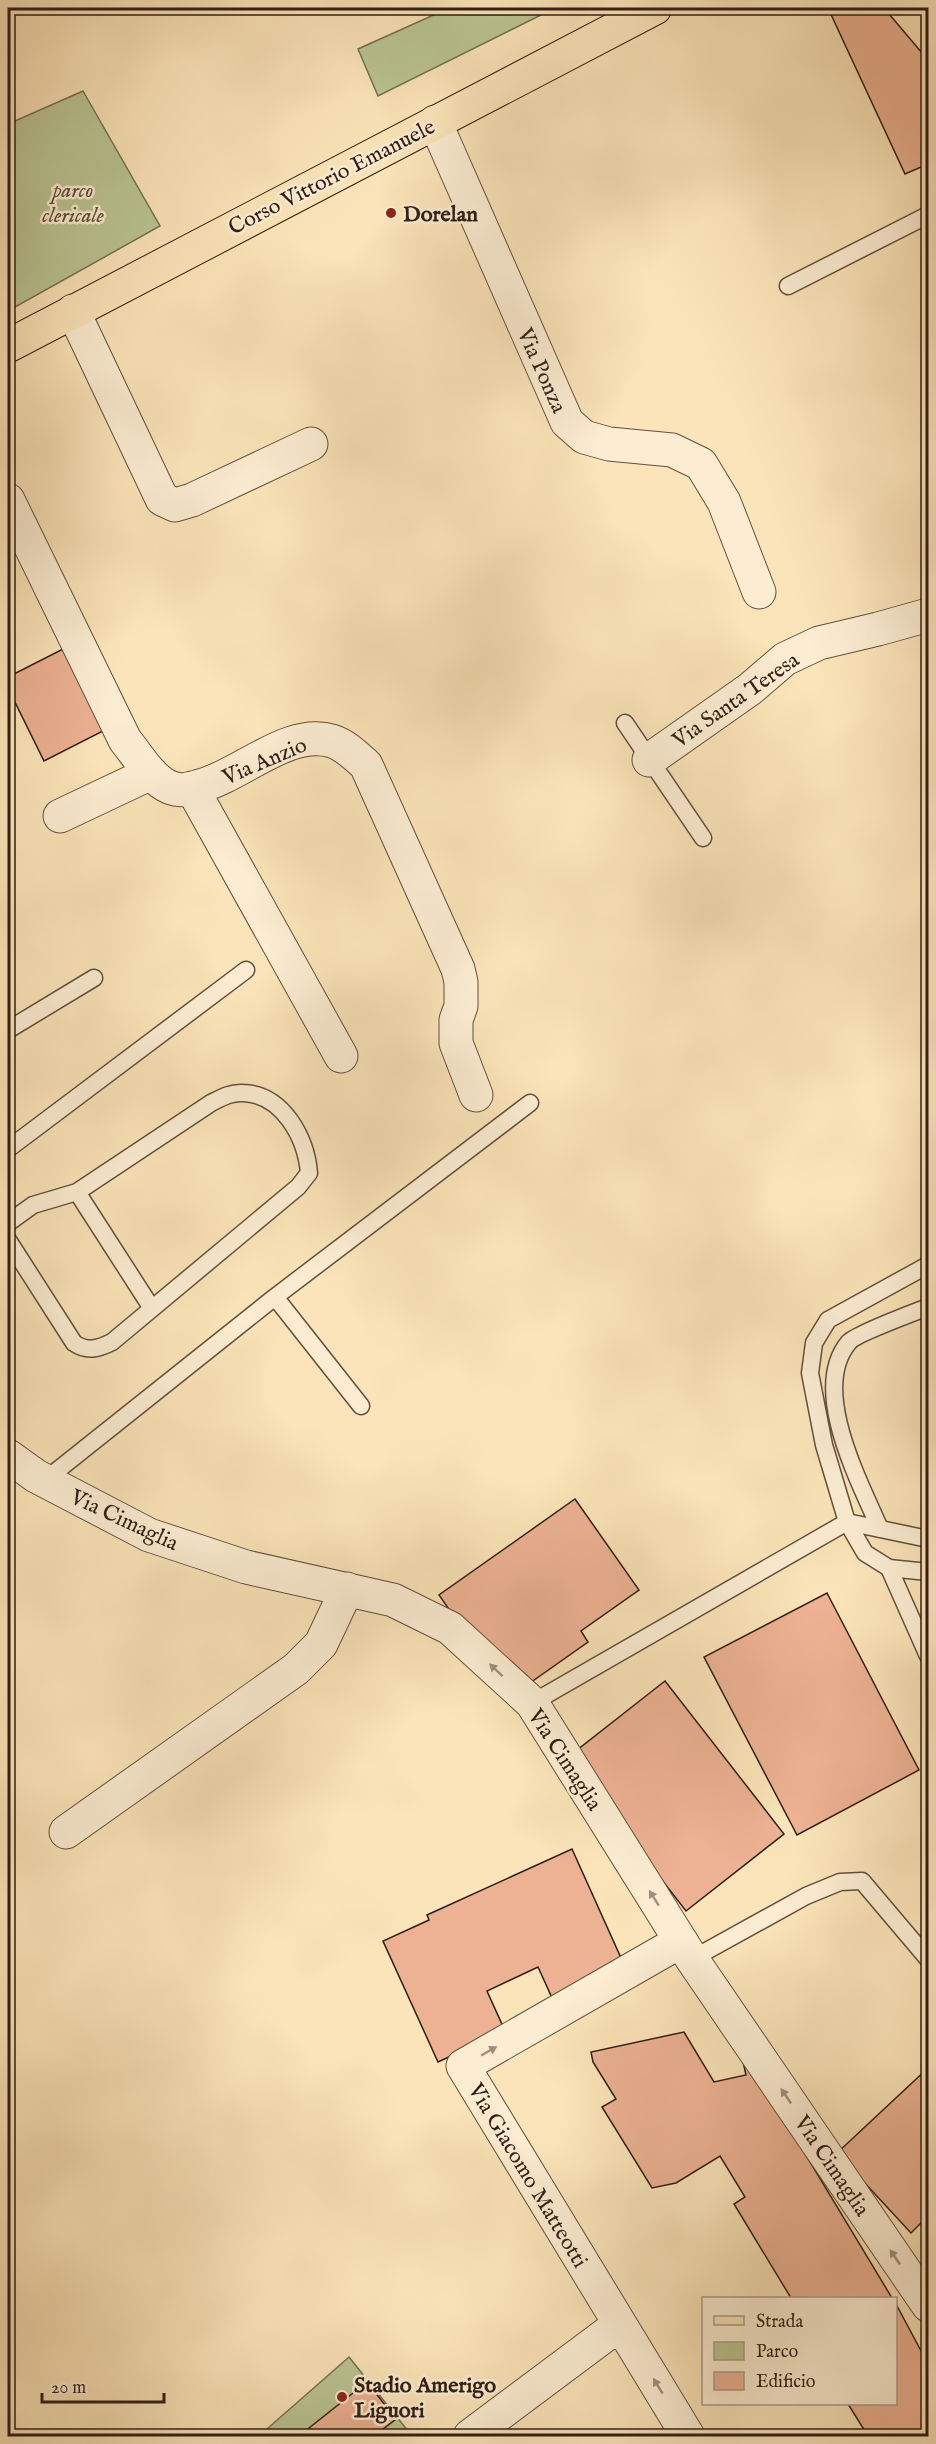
<svg xmlns="http://www.w3.org/2000/svg" width="936" height="2444" font-family="'IM FELL English',serif">
<style>
.green{fill:#bac593;stroke:#757154;stroke-width:1.5}
.building{fill:#ecb293;stroke:#301d15;stroke-width:1.5}
.lines{fill:none;stroke-linecap:round;stroke-linejoin:round}
.service-casing{stroke:#634f3e;stroke-width:19}
.minor-casing{stroke:#634f3e;stroke-width:35}
.primary-casing{stroke:#301d15;stroke-width:35}
.service{stroke:#fcedd2;stroke-width:16}
.minor{stroke:#fcedd2;stroke-width:33}
.primary{stroke:#fbe4b9;stroke-width:33}
.oneway{fill:#a08f7d}
.poi-dot{fill:#8f2418;stroke:#fcedd2;stroke-width:2}
.labels{text-anchor:middle;stroke-width:5;stroke-linejoin:round;paint-order:stroke}
.street-label{font-size:22px;fill:#301d15;stroke:#fcedd2}
.park-label{font-size:22px;font-style:italic;fill:#594f3b;stroke:#fcedd2}
.poi-label{font-size:22px;font-weight:bold;fill:#301d15;stroke:#fcedd2;text-anchor:start}
</style>
<rect width="100%" height="100%" fill="#fbe4b9"/>
<filter id="stains"><feTurbulence type="fractalNoise" baseFrequency=".00333" numOctaves="4"/><feColorMatrix values="0 0 0 0 .2 0 0 0 0 .09 0 0 0 0 .02 0 0 0 .5 -.17"/></filter>
<radialGradient id="worn" r=".72"><stop offset=".6" stop-color="#630" stop-opacity="0"/><stop offset="1" stop-color="#630" stop-opacity=".3"/></radialGradient>
<path class="green" d="M 449,8 L 555,8 L 378,96 L 358,49 Z
M 83,91 L 160,226 L 8,311 L 8,124 Z
M 349,2357 L 412,2436 L 259,2436 Z"/>
<path class="building" d="M 828,8 L 884,8 L 928,60 L 928,164 L 905,174 Z
M 65,648 L 105,730 L 44,761 L 8,688 L 8,677 Z
M 575,1499 L 639,1590 L 581,1631 L 588,1642 L 510,1697 L 439,1595 Z
M 827,1593 L 919,1770 L 797,1835 L 704,1657 Z
M 665,1681 L 784,1834 L 686,1911 L 567,1758 Z
M 572,1849 L 630,1978 L 558,2011 L 538,1967 L 487,1991 L 505,2031 L 438,2062 L 383,1941 L 429,1920 L 427,1915 Z
M 684,2032 L 714,2082 L 746,2075 L 739,2044 L 892,2298 L 791,2298 L 734,2204 L 745,2197 L 720,2156 L 676,2183 L 652,2188 L 602,2107 L 616,2099 L 593,2062 L 591,2052 Z
M 928,2068 L 928,2216 L 911,2233 L 837,2153 Z
M 896,2304 L 928,2364 L 928,2436 L 868,2436 L 848,2404 L 896,2404 Z
M 367,2382 L 396,2419 L 374,2436 L 299,2436 Z"/>
<g class="lines">
<g class="service-casing">
<path id="service" d="M 788,286 L 928,215
M 625,723 L 703,838
M 8,1030 L 94,978
M 8,1149 L 246,970
M 8,1223 L 33,1205 L 77,1192
M 8,1240 L 74,1343 C 87,1352 98,1349 112,1342 L 298,1187 L 309,1173 C 306,1138 283,1094 243,1093 C 231,1092 221,1098 211,1103 L 77,1192 L 151,1307
M 928,1265 L 828,1320 L 814,1343 L 810,1373 L 824,1445 L 847,1522 L 865,1553 L 889,1568 L 928,1572
M 275,1297 L 361,1406
M 44,1481 L 275,1297 L 530,1103
M 880,1529 C 860,1482 809,1389 849,1342 C 856,1334 915,1312 928,1307
M 889,1568 L 928,1656
M 532,1703 L 847,1522 L 928,1539
M 692,1959 L 806,1896 L 840,1882 L 862,1881 L 928,1959"/>
</g>
<g class="minor-casing">
<path id="minor" d="M 435,122 L 567,422 L 584,437 L 609,444 L 672,450 L 701,464 L 724,502 L 759,592
M 73,311 L 162,499 L 175,505 L 192,500 L 311,444
M 8,500 L 125,740 C 138,756 151,779 169,787 C 181,792 189,789 200,786 C 242,775 288,728 332,741 C 345,745 356,756 366,765 L 458,969 L 461,982 L 461,1006 L 456,1020 L 456,1043 L 476,1095
M 649,760 L 750,689 L 785,659 L 819,643 L 878,629 L 928,615
M 192,788 L 341,1056
M 60,816 L 151,773
M 8,1456 L 36,1476 L 149,1535 L 246,1567 L 393,1600 L 450,1628 L 532,1703 L 692,1959 L 928,2305
M 66,1832 L 296,1669 L 321,1644 L 347,1589
M 681,1941 L 463,2066 L 688,2436
M 470,2436 L 620,2324"/>
</g>
<g class="primary-casing">
<path id="primary" d="M 8,346 L 655,8"/>
</g>
<use href="#service" class="service"/>
<use href="#minor" class="minor"/>
<use href="#primary" class="primary"/>
</g>
<defs><path id="oneway-solid" d="M-6-.8H1V-3.2L6.5 0L1 3.2V.8H-6Z" transform="scale(1.5)"/></defs>
<g class="oneway">
<use href="#oneway-solid" transform="translate(496 1670) rotate(-137)"/>
<use href="#oneway-solid" transform="translate(654 1898) rotate(-122)"/>
<use href="#oneway-solid" transform="translate(489 2051) rotate(-30)"/>
<use href="#oneway-solid" transform="translate(786 2096) rotate(-124)"/>
<use href="#oneway-solid" transform="translate(895 2257) rotate(-124)"/>
<use href="#oneway-solid" transform="translate(658 2386) rotate(-121)"/>
</g>
<g class="poi-dot">
<circle cx="391" cy="213" r="6"/>
<circle cx="342" cy="2397" r="6"/>
</g>
<g class="labels">
<g class="street-label">
<text transform="translate(331 176) rotate(-27)" y="8">Corso Vittorio Emanuele</text>
<text transform="translate(543 370) rotate(66)" y="8">Via Ponza</text>
<text transform="translate(735 699) rotate(-35)" y="8">Via Santa Teresa</text>
<text transform="translate(264 760) rotate(-23)" y="8">Via Anzio</text>
<text transform="translate(125 1519) rotate(25)" y="8">Via Cimaglia</text>
<text transform="translate(566 1759) rotate(57)" y="8">Via Cimaglia</text>
<text transform="translate(833 2165) rotate(56)" y="8">Via Cimaglia</text>
<text transform="translate(529 2175) rotate(59)" y="8">Via Giacomo Matteotti</text>
</g>
<g class="park-label">
<text x="73" y="197">parco<tspan x="73" dy="25">clericale</tspan></text>
</g>
<g class="poi-label">
<text x="403" y="221">Dorelan</text>
<text x="354" y="2392">Stadio Amerigo<tspan x="354" dy="25">Liguori</tspan></text>
</g>
</g>
<rect width="936" height="2444" fill="none" stroke="#fbe4b9" stroke-width="30"/>
<rect x="9" y="9" width="918" height="2426" fill="none" stroke="#301d15" stroke-width="3"/>
<rect x="15" y="15" width="906" height="2414" fill="none" stroke="#301d15" stroke-width="1.5"/>
<rect x="702" y="2297" width="195" height="108" fill="#fcedd2" stroke="#aa9a86" stroke-width="1.5"/>
<rect x="714" y="2316" width="30" height="9" fill="#fbe4b9" stroke="#aa9a86" stroke-width="1.5"/>
<text x="756" y="2327" font-size="18" fill="#301d15">Strada</text>
<rect x="714" y="2342" width="30" height="18" fill="#bac593" stroke="#aa9a86" stroke-width="1.5"/>
<text x="756" y="2357" font-size="18" fill="#301d15">Parco</text>
<rect x="714" y="2372" width="30" height="18" fill="#ecb293" stroke="#aa9a86" stroke-width="1.5"/>
<text x="756" y="2387" font-size="18" fill="#301d15">Edificio</text>
<path d="M42 2393v9h122v-9" fill="none" stroke="#301d15" stroke-width="3"/>
<text x="51" y="2393" font-size="18" fill="#301d15" stroke="#fcedd2" stroke-width="4.5" paint-order="stroke">20 m</text>
<rect width="100%" height="100%" filter="url(#stains)"/>
<rect width="100%" height="100%" fill="url(#worn)"/>
</svg>
